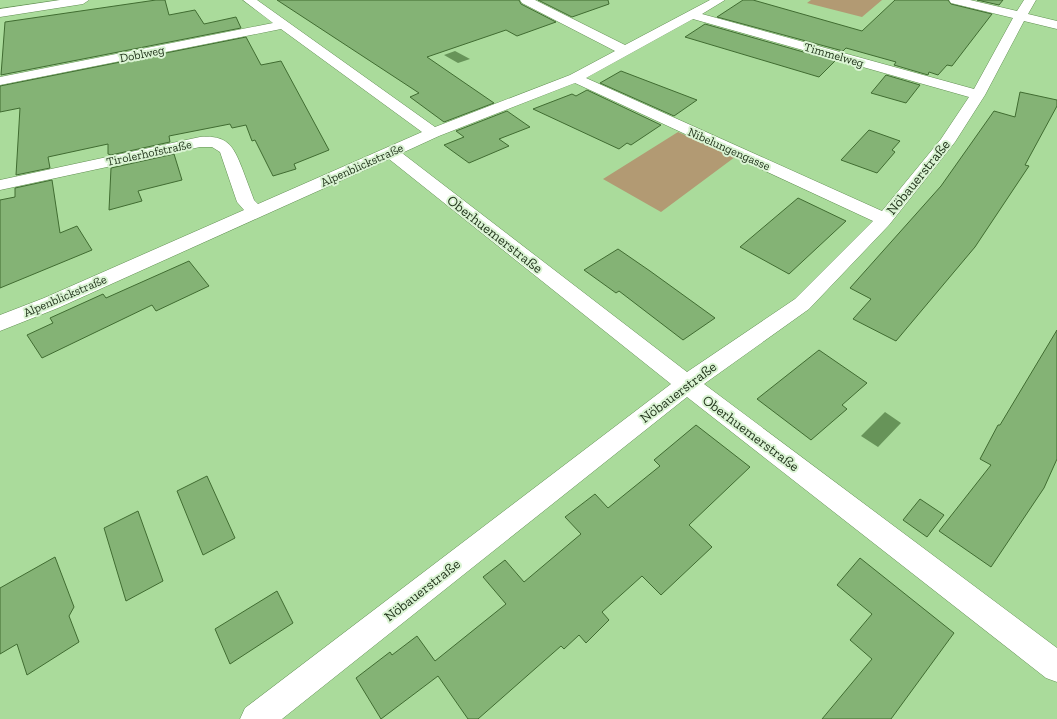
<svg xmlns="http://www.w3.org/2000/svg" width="1057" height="719" font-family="'Zilla Slab',serif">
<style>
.green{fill:#b29a73}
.water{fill:#679459}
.building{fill:#84b375;stroke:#406c31}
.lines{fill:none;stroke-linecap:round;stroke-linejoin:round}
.street-casing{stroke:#618f52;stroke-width:1}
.street{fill:#fff;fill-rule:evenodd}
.labels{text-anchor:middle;stroke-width:4;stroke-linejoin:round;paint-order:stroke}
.far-street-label{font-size:12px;fill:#1d3017;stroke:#dbf4d4}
.street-label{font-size:14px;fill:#1d3017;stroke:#dbf4d4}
</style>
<rect width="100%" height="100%" fill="#aadb9b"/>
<path class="green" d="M 811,0 L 882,0 L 862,17 L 807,3 Z
M 678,132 L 735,157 L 661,212 L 603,179 Z"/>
<path class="water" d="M 455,51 L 470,59 L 458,63 L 444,55 Z
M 885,412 L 901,423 L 878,447 L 861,436 Z"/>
<path class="building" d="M 156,0 L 165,0 L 169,15 L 195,10 L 204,24 L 236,17 L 241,28 L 1,75 L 5,22 Z
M 277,0 L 519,0 L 521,4 L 556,22 L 517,36 L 506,30 L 427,57 L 494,103 L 444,122 L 410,97 L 419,93 Z
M 538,0 L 608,0 L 609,4 L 572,17 Z
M 743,0 L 753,0 L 862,31 L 895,0 L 948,0 L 951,4 L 992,14 L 952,66 L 947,65 L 938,75 L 929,72 L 928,75 L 894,65 L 896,62 L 846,48 L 843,51 L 717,17 Z
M 977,0 L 1003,0 L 999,5 Z
M 705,24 L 835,61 L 819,77 L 685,37 Z
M 246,37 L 261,65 L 281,61 L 329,150 L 294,164 L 296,169 L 273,176 L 255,140 L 252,141 L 246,125 L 232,128 L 230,124 L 169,136 L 170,142 L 111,155 L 108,154 L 108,144 L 48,157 L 50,168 L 16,175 L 20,108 L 0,112 L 0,86 Z
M 621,71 L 697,100 L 674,116 L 600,83 Z
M 886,75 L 920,85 L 906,103 L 871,93 Z
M 587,90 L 661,125 L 631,145 L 627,143 L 619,149 L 533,109 L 572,94 L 576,96 Z
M 1020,92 L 1057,100 L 1057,106 L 1025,165 L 1029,166 L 975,247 L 896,341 L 853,319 L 871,299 L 850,288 L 941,186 L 994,111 L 1015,117 Z
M 507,111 L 530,127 L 499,139 L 509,146 L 469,163 L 444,145 L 464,137 L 456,131 Z
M 869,130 L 900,141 L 892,150 L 895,152 L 877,173 L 841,160 Z
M 174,154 L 182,180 L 138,191 L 142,201 L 109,210 L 111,168 Z
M 52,180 L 60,233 L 77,226 L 92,250 L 0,288 L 0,200 L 15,197 L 15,188 Z
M 798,198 L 846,221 L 789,274 L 740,247 Z
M 618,249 L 650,271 L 715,318 L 683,340 L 619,291 L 616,293 L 584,270 Z
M 189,261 L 209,286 L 156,311 L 152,305 L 42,358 L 27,335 L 53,323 L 50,318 L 103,294 L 106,298 Z
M 1057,330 L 1057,459 L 1044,488 L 991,567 L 939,531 L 991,465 L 980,459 L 998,425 L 1000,425 Z
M 819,350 L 867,383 L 842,405 L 847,409 L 811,440 L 757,399 Z
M 696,425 L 750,467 L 689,525 L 712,547 L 661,595 L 642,576 L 602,612 L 609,620 L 586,643 L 579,635 L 564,649 L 561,646 L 478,719 L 468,719 L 438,676 L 381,719 L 356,678 L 390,652 L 392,655 L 417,636 L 435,661 L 506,604 L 483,577 L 505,560 L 524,582 L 581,534 L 565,517 L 595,494 L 608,508 L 660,466 L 654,460 Z
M 207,476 L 235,538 L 203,555 L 177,491 Z
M 920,499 L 944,515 L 927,537 L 903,520 Z
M 138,511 L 163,581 L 126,601 L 104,528 Z
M 55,557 L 74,607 L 69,616 L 79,642 L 27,675 L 17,644 L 0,654 L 0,588 Z
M 860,558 L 954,633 L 891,719 L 822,719 L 872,659 L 850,640 L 872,614 L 837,585 Z
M 277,591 L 293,623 L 230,664 L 215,629 Z"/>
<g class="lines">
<g class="street-casing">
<path id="street" d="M 60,0 L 89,0 L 83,4 L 0,17 L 0,9 Z
M 243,0 L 257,0 L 435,127 L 570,75 L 615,51 L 522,3 L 520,0 L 535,0 L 625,45 L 710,0 L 725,0 L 702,14 L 974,89 L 1013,18 L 951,3 L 949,0 L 970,0 L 1017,11 L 1024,0 L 1036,0 L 1028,14 L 1057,21 L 1057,29 L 1024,21 L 985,95 L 955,142 L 889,225 L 809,309 L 704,384 L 1057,648 L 1057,682 L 1046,678 L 687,397 L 282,719 L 240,719 L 245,708 L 671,384 L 389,159 L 58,308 L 0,331 L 0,315 L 44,298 L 244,210 L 237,202 L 220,152 L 212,147 L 200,147 L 0,190 L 0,180 L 200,137 C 227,135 233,145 242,168 C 246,179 250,189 254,200 L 258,204 L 422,132 L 281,29 L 0,85 L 0,77 L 273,23 ZM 693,19 L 969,97 L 941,139 L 882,211 L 586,78 ZM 575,83 L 873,221 L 795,299 L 687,372 L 402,153 L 439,136 Z"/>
</g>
<use href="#street" class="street"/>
</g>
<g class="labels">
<g class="far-street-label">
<text transform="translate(142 54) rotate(-11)" y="4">Doblweg</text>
<text transform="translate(834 55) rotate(16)" y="4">Timmelweg</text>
<text transform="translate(729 149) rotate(24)" y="4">Nibelungengasse</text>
<text transform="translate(149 153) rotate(-12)" y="4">Tirolerhofstraße</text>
<text transform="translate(362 165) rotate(-24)" y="4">Alpenblickstraße</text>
<text transform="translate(65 296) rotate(-23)" y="4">Alpenblickstraße</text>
</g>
<g class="street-label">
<text transform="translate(918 177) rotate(-51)" y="5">Nöbauerstraße</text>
<text transform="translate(495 234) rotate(38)" y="5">Oberhuemerstraße</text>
<text transform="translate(678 392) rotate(-37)" y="5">Nöbauerstraße</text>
<text transform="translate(751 433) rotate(37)" y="5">Oberhuemerstraße</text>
<text transform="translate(422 590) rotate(-38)" y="5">Nöbauerstraße</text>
</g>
</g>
</svg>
